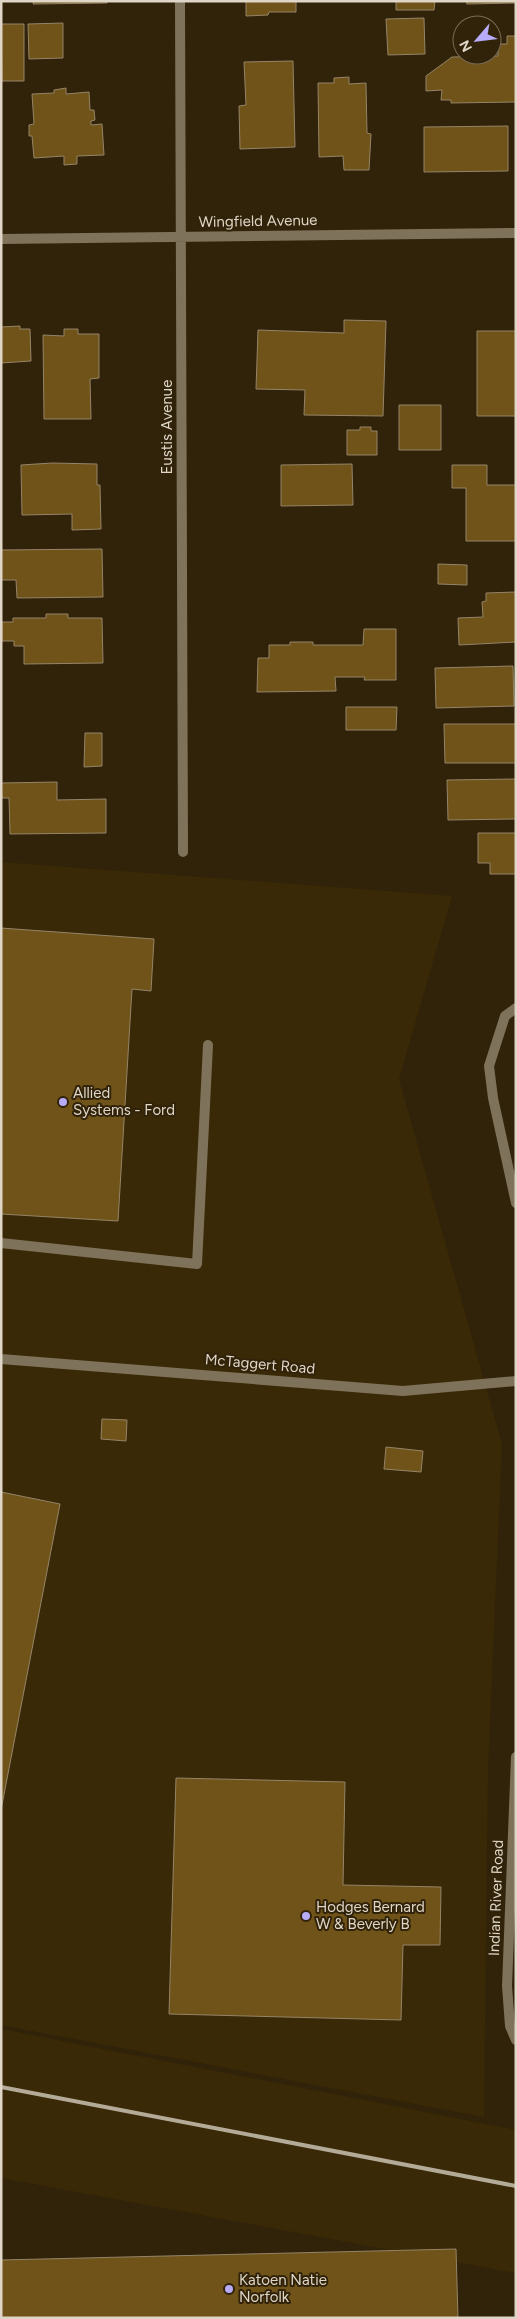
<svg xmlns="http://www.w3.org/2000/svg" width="517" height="2319" font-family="Figtree,sans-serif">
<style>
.built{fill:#3a2906}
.building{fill:#705318;stroke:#948468}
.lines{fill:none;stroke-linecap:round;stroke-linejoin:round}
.service{stroke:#7f725b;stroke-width:10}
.minor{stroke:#7f725b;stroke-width:10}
.rail{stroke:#b4aa98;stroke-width:4}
.poi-dot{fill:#b8abf7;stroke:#312309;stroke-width:2}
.labels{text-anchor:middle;stroke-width:4;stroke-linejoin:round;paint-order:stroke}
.street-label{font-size:15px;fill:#dfd6c7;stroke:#312309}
.poi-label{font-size:15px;fill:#dfd6c7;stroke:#312309;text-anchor:start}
</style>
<rect width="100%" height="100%" fill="#312309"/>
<path class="built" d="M 1,862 L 452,896 L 399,1079 L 502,1444 L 488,1768 L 484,2117 L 1,2025 Z
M 1,2029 L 516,2130 L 516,2273 L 1,2178 Z"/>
<path class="building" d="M 34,1 L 107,1 L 107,3 L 33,4 Z
M 246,1 L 296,1 L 296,12 L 269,12 L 268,15 L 246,16 Z
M 396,1 L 435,1 L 434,10 L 396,10 Z
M 466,1 L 516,1 L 516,3 L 467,4 Z
M 424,18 L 425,54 L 388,55 L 386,19 Z
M 63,23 L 63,58 L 29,59 L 28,24 Z
M 1,24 L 24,24 L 24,81 L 2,81 Z
M 507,36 L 516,36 L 516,102 L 451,103 L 451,100 L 441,100 L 442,90 L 426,91 L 426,76 L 452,57 L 498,56 L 498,44 L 507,44 Z
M 293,61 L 295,147 L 240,149 L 239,106 L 246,105 L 244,62 Z
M 349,77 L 349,84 L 366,83 L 367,133 L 371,134 L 369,170 L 344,170 L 343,156 L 319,157 L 318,83 L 334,83 L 334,78 Z
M 66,88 L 66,94 L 89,92 L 90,110 L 94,110 L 95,120 L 91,121 L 91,125 L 102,124 L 104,155 L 77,156 L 77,164 L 64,165 L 64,156 L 34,158 L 32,136 L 29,136 L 29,125 L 34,124 L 32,94 L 54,93 L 54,90 Z
M 508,126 L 508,171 L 424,172 L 424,127 Z
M 344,320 L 386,321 L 383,416 L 304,415 L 305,390 L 256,389 L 258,330 L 344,333 Z
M 20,326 L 20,329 L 30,329 L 31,361 L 1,363 L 1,327 Z
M 64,329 L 78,329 L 78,334 L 99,334 L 99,378 L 90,379 L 91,419 L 44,419 L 43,335 L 64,336 Z
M 477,331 L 516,331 L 516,416 L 477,416 Z
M 399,405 L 441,405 L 441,450 L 399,450 Z
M 360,427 L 371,427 L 371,431 L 377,431 L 377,455 L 347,455 L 347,430 L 360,430 Z
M 52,463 L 97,464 L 97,485 L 100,485 L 101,529 L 72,530 L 72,514 L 22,515 L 21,465 Z
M 352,464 L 353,505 L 281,506 L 281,465 Z
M 452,465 L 487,465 L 487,485 L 516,485 L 516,541 L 466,541 L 466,488 L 452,488 Z
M 102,549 L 103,597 L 17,598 L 16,580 L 1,580 L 1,550 Z
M 438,564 L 467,565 L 467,585 L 438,584 Z
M 516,592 L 516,642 L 459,645 L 458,618 L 483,617 L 482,602 L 486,601 L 486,593 Z
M 46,614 L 68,614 L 68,618 L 102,618 L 103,663 L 24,664 L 24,646 L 14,646 L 14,641 L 2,641 L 2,622 L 13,622 L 13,618 L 46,618 Z
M 364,629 L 396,629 L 396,680 L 364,680 L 365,677 L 335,677 L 336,691 L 257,692 L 258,658 L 269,658 L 269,645 L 290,645 L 290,642 L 313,642 L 313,645 L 363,645 Z
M 513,666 L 514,706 L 436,708 L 435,668 Z
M 346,707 L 397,707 L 396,730 L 346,730 Z
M 444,724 L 516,724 L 516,763 L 445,763 Z
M 85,733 L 102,733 L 102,766 L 84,767 Z
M 516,779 L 516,819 L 448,820 L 447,780 Z
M 57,782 L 57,800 L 106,799 L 106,833 L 10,834 L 9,798 L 2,798 L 1,783 Z
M 478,833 L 516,833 L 516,874 L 490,874 L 490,863 L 478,863 Z
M 1,928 L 154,939 L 151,991 L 132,989 L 118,1221 L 1,1214 Z
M 102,1419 L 127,1420 L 126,1441 L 101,1439 Z
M 386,1447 L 423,1451 L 421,1472 L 384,1469 Z
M 1,1492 L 60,1504 L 1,1810 Z
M 176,1778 L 345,1782 L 343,1885 L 441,1887 L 440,1945 L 403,1945 L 401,2020 L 169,2014 Z
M 456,2249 L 458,2318 L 1,2318 L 1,2260 Z"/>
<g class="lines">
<path class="service" d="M 1,1243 L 197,1264 L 208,1045"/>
<path class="minor" d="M 180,1 L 183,852
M 1,239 L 516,233
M 516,1008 L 505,1016 L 489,1066 L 493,1098 L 516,1203
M 1,1359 L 403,1391 L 516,1381
M 516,1757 L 507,1986 L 510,2026 L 516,2040"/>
<path class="rail" d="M 1,2087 L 516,2186"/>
</g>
<g class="poi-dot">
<circle cx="63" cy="1102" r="5"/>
<circle cx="306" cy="1916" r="5"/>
<circle cx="229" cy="2289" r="5"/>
</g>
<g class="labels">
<g class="street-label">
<text transform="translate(258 221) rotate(-1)" y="5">Wingfield Avenue</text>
<text transform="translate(167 427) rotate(-90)" y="5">Eustis Avenue</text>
<text transform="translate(260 1364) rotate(5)" y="5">McTaggert Road</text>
<text transform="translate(496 1898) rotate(-88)" y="5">Indian River Road</text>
</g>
<g class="poi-label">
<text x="73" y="1098">Allied<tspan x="73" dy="17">Systems - Ford</tspan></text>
<text x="316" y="1912">Hodges Bernard<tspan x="316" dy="17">W &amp; Beverly B</tspan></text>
<text x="239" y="2285">Katoen Natie<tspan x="239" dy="17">Norfolk</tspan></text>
</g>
</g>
<rect width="517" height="2319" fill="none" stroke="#dfd6c7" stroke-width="5"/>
<g transform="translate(477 40) rotate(242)"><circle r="24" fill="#312309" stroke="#776b55"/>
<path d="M0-4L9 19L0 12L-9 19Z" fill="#b8abf7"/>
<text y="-8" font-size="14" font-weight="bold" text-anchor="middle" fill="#dfd6c7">N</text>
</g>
</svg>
